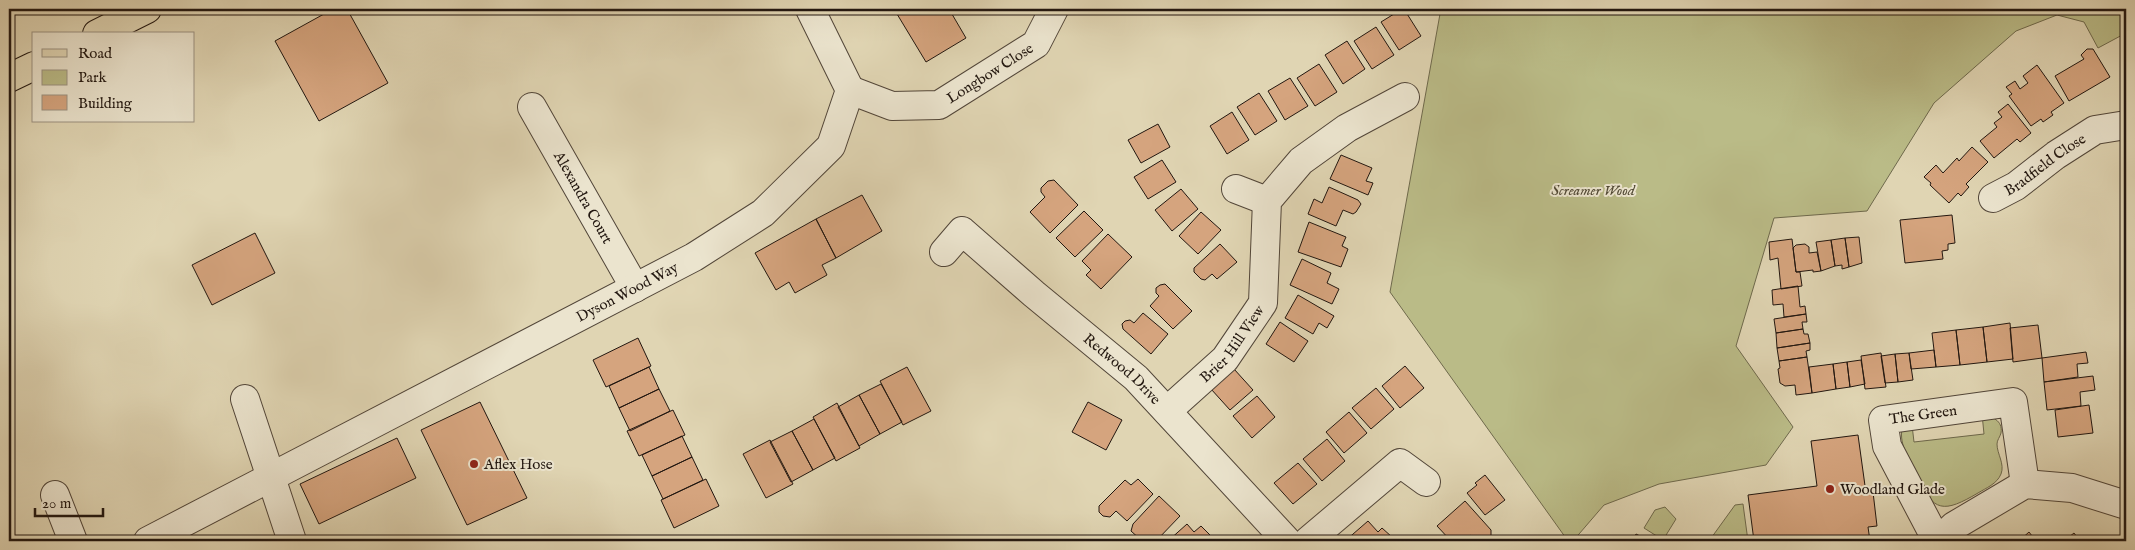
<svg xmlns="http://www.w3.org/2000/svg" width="2135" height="550" font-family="'IM FELL English',serif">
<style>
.green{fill:#babb87;stroke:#6e694c}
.building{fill:#d5a47e;stroke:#221710}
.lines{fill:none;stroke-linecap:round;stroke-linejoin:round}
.minor-casing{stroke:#524639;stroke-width:30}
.major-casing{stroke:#221710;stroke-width:30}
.minor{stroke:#ebe4ce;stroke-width:28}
.major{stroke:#e0d5b3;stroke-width:28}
.poi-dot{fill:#8f2418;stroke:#ebe4ce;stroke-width:2}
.labels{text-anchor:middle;stroke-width:4;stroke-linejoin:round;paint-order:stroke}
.street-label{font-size:15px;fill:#221710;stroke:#ebe4ce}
.park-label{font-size:15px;font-style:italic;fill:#504834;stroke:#ebe4ce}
.poi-label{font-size:15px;fill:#221710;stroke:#ebe4ce;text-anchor:start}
</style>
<rect width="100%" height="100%" fill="#e0d5b3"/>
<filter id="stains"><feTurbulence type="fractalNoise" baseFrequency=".004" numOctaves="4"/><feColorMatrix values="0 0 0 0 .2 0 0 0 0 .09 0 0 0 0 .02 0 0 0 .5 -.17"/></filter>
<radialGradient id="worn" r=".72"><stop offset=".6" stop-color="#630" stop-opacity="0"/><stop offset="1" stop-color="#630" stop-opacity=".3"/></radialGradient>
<path class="green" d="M 1447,9 L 2126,9 L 2126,33 L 2098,48 L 2084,22 L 2057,15 L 2016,31 L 1934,103 L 1867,211 L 1774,218 L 1736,346 L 1793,427 L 1766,465 L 1659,484 L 1604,505 L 1573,541 L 1568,541 L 1390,292 L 1440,14 Z
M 1982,414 C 1992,417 2003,420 2001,433 C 2000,437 1997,440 1997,444 C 1997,454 2005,464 2001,474 C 1997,484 1986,488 1978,493 C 1944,513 1933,513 1917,476 C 1910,461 1899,445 1902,429 L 1912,425 L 1914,442 L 1984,434 Z
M 1743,504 L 1748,541 L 1709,541 L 1735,505 Z
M 1665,507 L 1676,519 L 1663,540 L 1644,528 L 1655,510 Z"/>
<path class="building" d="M 333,9 L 347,9 L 388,83 L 319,121 L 275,41 Z
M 894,9 L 949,9 L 966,38 L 926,62 Z
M 1402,9 L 1404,9 L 1421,36 L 1399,50 L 1381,22 Z
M 1376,27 L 1394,55 L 1372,69 L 1354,41 Z
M 1347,41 L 1365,69 L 1343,84 L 1325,55 Z
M 2087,49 L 2093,49 L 2110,77 L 2069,101 L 2055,76 L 2084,59 L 2081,55 Z
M 1319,64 L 1337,92 L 1315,106 L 1297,78 Z
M 2037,65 L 2064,103 L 2051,112 L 2053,115 L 2043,122 L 2041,119 L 2031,126 L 2009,96 L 2012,94 L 2006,87 L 2015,81 L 2020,89 L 2028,83 L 2023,76 Z
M 1290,78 L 1308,106 L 1285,120 L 1268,91 Z
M 1259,93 L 1277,121 L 1255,135 L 1237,107 Z
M 2008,104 L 2031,133 L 2020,142 L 2017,139 L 1994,158 L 1980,141 L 1997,127 L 1994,123 L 2002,117 L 1998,112 Z
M 1232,112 L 1249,140 L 1227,154 L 1210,126 Z
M 1158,124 L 1170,147 L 1141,163 L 1128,140 Z
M 1972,147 L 1988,162 L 1966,184 L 1969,187 L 1961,196 L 1958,193 L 1949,203 L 1930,185 L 1931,183 L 1924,177 L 1936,165 L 1943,173 L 1957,158 L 1959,161 Z
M 1341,155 L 1372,168 L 1366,181 L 1373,183 L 1368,195 L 1330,179 Z
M 1162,160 L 1176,182 L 1148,199 L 1134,177 Z
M 1054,180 L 1078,205 L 1050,233 L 1030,212 L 1045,197 L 1041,192 L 1041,188 L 1048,181 Z
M 1329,187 L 1358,200 L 1361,204 L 1356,212 L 1353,214 L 1343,210 L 1336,226 L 1308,214 L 1314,199 L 1322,203 Z
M 1181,189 L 1198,209 L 1172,231 L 1155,210 Z
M 862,195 L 882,231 L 836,258 L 816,219 Z
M 1084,211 L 1103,230 L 1075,257 L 1056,238 Z
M 1201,212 L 1221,230 L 1198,254 L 1179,236 Z
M 1952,215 L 1955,243 L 1948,244 L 1948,250 L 1942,251 L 1943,259 L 1905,263 L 1900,220 Z
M 816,219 L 836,258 L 822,265 L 827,275 L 795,293 L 789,282 L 776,290 L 755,253 Z
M 1309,222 L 1346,237 L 1342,246 L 1348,249 L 1341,267 L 1298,252 Z
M 255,233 L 275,273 L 212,305 L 192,265 Z
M 1108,234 L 1132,257 L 1101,289 L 1086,275 L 1091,270 L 1082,261 Z
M 1859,237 L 1862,263 L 1849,267 L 1845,238 Z
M 1845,238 L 1849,267 L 1842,269 L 1842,265 L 1835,266 L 1831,240 Z
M 1792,239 L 1796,272 L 1800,272 L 1802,286 L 1781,289 L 1778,258 L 1770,260 L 1769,242 Z
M 1831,240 L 1835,266 L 1821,271 L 1816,242 Z
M 1220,244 L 1237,262 L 1217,279 L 1212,274 L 1205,280 L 1201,279 L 1194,272 L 1194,268 Z
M 1805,244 L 1809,247 L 1809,253 L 1817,252 L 1821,271 L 1813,272 L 1813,270 L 1796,272 L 1793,248 L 1796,245 Z
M 1302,259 L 1331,273 L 1327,283 L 1339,289 L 1332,304 L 1290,285 Z
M 1165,284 L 1192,311 L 1173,329 L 1150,306 L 1159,296 L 1156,293 L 1156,288 L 1160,285 Z
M 1798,286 L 1800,307 L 1805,306 L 1806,314 L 1784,317 L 1783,304 L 1773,305 L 1772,290 Z
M 1298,295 L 1334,316 L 1327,328 L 1319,323 L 1313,334 L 1285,318 Z
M 1143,313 L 1168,334 L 1151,354 L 1123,329 L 1122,324 L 1125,321 L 1130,320 L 1134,323 Z
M 1806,314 L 1807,322 L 1802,322 L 1803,329 L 1776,333 L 1774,319 Z
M 1280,322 L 1308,341 L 1294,362 L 1266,344 Z
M 2010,323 L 2013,359 L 1987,362 L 1983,327 Z
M 2038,325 L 2042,358 L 2013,362 L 2010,328 Z
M 1983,327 L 1987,362 L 1960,365 L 1956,330 Z
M 1803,329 L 1804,334 L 1808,334 L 1810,343 L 1777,348 L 1776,333 Z
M 1956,330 L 1960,365 L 1936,367 L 1932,333 Z
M 638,338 L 651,366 L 606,387 L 593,360 Z
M 1810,343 L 1810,350 L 1806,351 L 1807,357 L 1779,361 L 1777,348 Z
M 1934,350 L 1936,367 L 1911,369 L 1909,353 Z
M 2086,352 L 2088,363 L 2077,364 L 2078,377 L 2044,382 L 2042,358 Z
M 1881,353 L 1886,387 L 1865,389 L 1861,356 Z
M 1909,353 L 1913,380 L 1898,382 L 1895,354 Z
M 1895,354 L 1898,382 L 1885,383 L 1881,356 Z
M 1807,357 L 1812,393 L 1796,395 L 1795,385 L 1785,386 L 1780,383 L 1778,369 L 1780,368 L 1779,361 Z
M 1861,360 L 1865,384 L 1850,387 L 1847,362 Z
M 1847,362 L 1850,387 L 1836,389 L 1833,364 Z
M 1833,364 L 1836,389 L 1812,393 L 1809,367 Z
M 1405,366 L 1424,388 L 1400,408 L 1382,386 Z
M 649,367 L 659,389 L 619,408 L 609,386 Z
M 907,367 L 931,411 L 903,425 L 880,381 Z
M 1234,369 L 1253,390 L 1230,410 L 1211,389 Z
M 2093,376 L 2095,390 L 2080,392 L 2081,406 L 2047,410 L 2044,382 Z
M 881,384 L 902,422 L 880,434 L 859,395 Z
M 1376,388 L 1394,409 L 1371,429 L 1352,408 Z
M 659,389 L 670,411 L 630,431 L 619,408 Z
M 859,395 L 880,434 L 859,446 L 838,407 Z
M 1257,396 L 1275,417 L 1252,438 L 1233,416 Z
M 480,402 L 527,498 L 467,525 L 421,430 Z
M 1088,402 L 1122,420 L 1106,450 L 1072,432 Z
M 837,403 L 860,448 L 836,461 L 813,417 Z
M 2089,405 L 2093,433 L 2058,437 L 2055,410 Z
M 673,410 L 685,435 L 639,456 L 627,431 Z
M 1349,412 L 1367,433 L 1344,453 L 1326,432 Z
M 814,419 L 835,458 L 813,470 L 792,431 Z
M 792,431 L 813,470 L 791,482 L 770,442 Z
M 1858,435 L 1866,493 L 1873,492 L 1877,526 L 1868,527 L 1870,541 L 1833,541 L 1832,536 L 1791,541 L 1754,541 L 1748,495 L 1817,486 L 1811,441 Z
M 682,436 L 692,457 L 652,476 L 642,455 Z
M 397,438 L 416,478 L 319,524 L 300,484 Z
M 1327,439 L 1345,461 L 1322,481 L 1303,459 Z
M 770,440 L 793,484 L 766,498 L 743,454 Z
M 692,457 L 703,480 L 663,499 L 652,476 Z
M 1298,463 L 1317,484 L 1293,504 L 1274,483 Z
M 1485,475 L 1505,500 L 1485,515 L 1467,493 L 1477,485 L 1475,483 Z
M 706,479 L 719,506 L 674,528 L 661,500 Z
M 1138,479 L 1153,494 L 1127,521 L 1116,511 L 1110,517 L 1103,516 L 1099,512 L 1099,506 L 1125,480 L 1131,485 Z
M 1159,496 L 1180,516 L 1156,541 L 1151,536 L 1147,540 L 1141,540 L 1131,531 L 1133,524 Z
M 1465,501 L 1491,530 L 1491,535 L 1484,541 L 1477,541 L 1471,535 L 1464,541 L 1451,541 L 1437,526 Z
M 1368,521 L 1378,532 L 1382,528 L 1392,537 L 1387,541 L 1345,541 Z
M 1187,524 L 1194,532 L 1201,526 L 1212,537 L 1208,541 L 1168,541 Z
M 2029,532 L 2036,541 L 2019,541 Z
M 2074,533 L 2080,541 L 2064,541 Z
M 1636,534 L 1650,541 L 1632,541 Z"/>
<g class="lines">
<g class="minor-casing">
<g id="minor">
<path id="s1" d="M 850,90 L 892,106 L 939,105 L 1036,44 L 1054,9"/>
<path id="s2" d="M 532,107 L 635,288"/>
<path d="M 1236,189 L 1267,201"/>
<path id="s3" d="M 1993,198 L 2016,186 L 2056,155 L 2095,130 L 2126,125"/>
<path id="s4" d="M 944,252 L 962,231 L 1034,294 L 1136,378 L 1287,541"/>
<path d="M 245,399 L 292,541"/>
<path id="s5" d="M 1167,411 L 1225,359 L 1263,303 L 1267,201 L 1301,161 L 1347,128 L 1405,97"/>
<path d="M 55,495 L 73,541"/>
<path id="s6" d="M 148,541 L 694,257 L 763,213 L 831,146 L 850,90 L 810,9"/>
<path d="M 1308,541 L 1400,463 L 1426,482"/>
<path id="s7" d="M 1937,541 L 1887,446 L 1883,420 L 2013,402 L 2025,484"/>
<path d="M 1938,541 L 1954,526 L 2025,484 L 2072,488 L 2126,505"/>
</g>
</g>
<g class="major-casing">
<path id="major" d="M 97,34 L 147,9
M 9,78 L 34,66"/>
</g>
<use href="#minor" class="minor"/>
<use href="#major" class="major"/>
</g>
<g class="poi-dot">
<circle cx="474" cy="464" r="5"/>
<circle cx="1830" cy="489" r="5"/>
</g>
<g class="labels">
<g class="street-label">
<text dy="5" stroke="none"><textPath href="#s1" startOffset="152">Longbow Close</textPath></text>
<text dy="5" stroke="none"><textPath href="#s3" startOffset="62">Bradfield Close</textPath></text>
<text dy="5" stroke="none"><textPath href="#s2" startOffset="104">Alexandra Court</textPath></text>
<text dy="5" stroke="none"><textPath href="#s6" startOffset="540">Dyson Wood Way</textPath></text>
<text dy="5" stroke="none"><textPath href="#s5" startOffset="94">Brier Hill View</textPath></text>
<text dy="5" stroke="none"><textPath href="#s4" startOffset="239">Redwood Drive</textPath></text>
<text dy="5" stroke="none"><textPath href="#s7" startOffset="174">The Green</textPath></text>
</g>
<g class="park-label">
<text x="1593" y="195">Screamer Wood</text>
</g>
<g class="poi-label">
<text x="484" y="469">Aflex Hose</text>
<text x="1840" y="494">Woodland Glade</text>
</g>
</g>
<rect width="2135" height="550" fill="none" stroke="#e0d5b3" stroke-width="30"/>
<rect x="10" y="10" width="2115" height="530" fill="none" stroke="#221710" stroke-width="2.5"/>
<rect x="15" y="15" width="2105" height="520" fill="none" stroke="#221710"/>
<rect x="32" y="32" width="162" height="90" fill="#ebe4ce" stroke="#9b9282"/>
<rect x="42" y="49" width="25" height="8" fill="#e0d5b3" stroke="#9b9282"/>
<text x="78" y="58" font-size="15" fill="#221710">Road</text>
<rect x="42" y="70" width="25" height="15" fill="#babb87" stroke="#9b9282"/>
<text x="78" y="82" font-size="15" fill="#221710">Park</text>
<rect x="42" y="95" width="25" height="15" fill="#d5a47e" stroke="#9b9282"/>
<text x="78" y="108" font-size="15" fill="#221710">Building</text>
<path d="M35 508v8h68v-8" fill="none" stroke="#221710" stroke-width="2.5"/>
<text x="42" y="508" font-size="15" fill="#221710" stroke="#ebe4ce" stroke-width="4" paint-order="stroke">20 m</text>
<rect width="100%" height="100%" filter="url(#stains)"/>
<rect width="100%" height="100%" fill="url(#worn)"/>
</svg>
